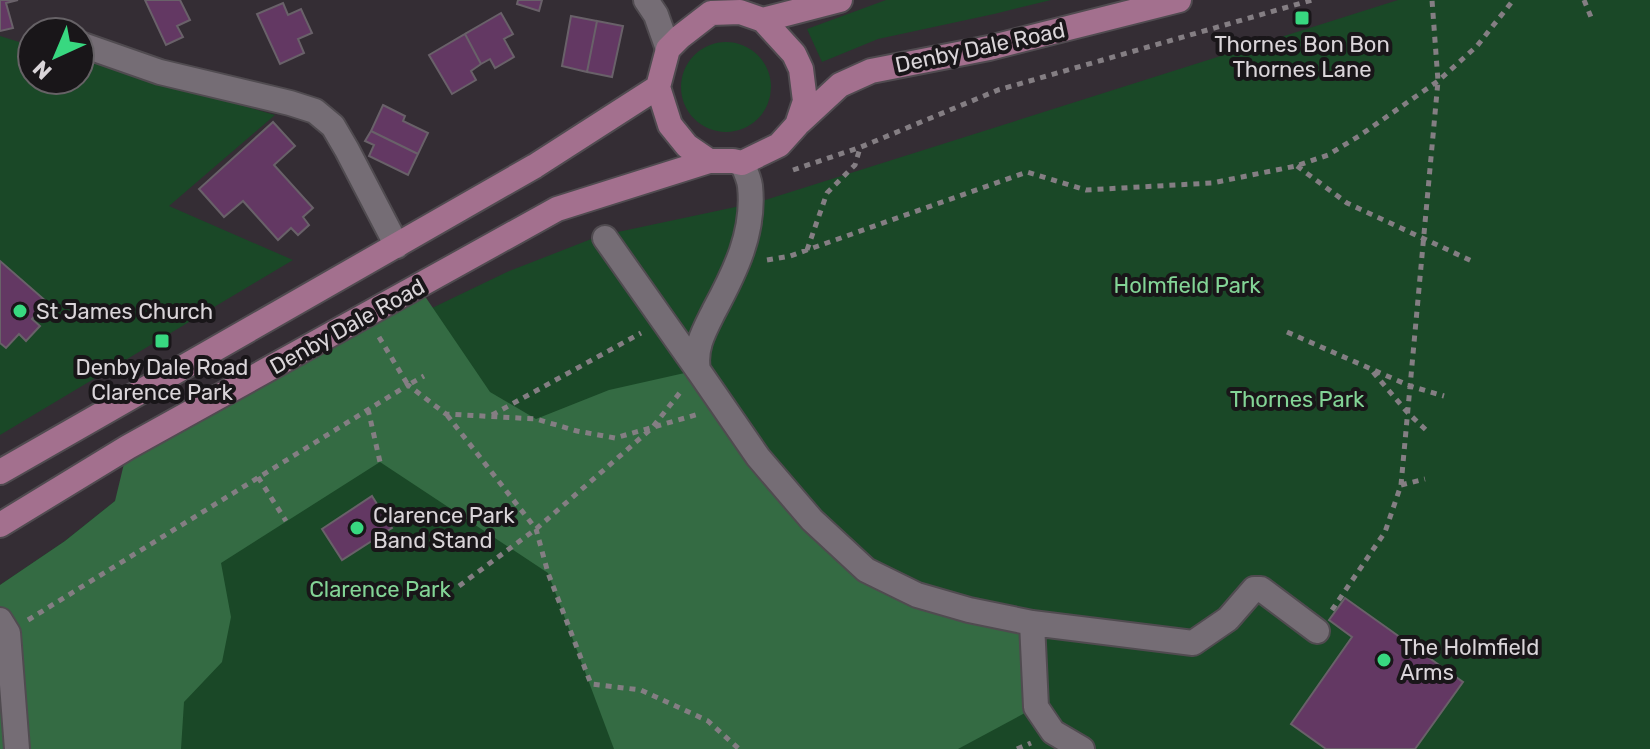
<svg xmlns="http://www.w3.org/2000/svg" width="1650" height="749" font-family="Rubik,sans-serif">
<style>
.green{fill:#1a4827}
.forest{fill:#346b43}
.building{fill:#633863;stroke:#696169;stroke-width:2}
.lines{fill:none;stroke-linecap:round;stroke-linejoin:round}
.minor-casing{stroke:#504b50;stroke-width:28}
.major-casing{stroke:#504b50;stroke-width:28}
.path{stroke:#847e83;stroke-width:5;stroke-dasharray:6 6;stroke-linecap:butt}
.minor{stroke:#756d75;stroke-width:24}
.major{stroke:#a3708e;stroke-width:24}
.poi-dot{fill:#38d880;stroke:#191619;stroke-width:3}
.labels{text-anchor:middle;stroke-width:8;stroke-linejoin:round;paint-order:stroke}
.poi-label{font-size:22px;fill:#dad5d9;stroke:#191619;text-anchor:start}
.street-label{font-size:22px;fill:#dad5d9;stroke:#191619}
.park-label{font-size:22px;fill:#83d496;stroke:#191619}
</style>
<rect width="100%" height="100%" fill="#342d34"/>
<path class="green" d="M 886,0 L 1051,0 L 994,14 L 878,39 L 822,62 L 807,29 Z
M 1398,0 L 1650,0 L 1650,749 L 0,749 L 0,585 L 65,541 L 115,501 L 432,308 L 507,272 L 599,236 L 759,202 Z
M 0,36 L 32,46 L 32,80 L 80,80 L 80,59 L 275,115 L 169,206 L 293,260 L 0,435 Z
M681 87a45 45 0 1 1 90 0a45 45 0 1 1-90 0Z"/>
<path class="forest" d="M 418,286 L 490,392 L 536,419 L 609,390 L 698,370 L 866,570 L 1032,623 L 1036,707 L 958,749 L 614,749 L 548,573 L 380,462 L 221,563 L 231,617 L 222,662 L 184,702 L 181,749 L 0,749 L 0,585 L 65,541 L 115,501 L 128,447 Z"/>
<path class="building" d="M 0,0 L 18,0 L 6,3 L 13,28 L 0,31 Z
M 145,0 L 180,0 L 190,20 L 177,26 L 183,37 L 166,45 Z
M 518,0 L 542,0 L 539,11 L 517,4 Z
M 283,3 L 288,15 L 301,9 L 312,33 L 298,39 L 304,53 L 280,64 L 257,14 Z
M 501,13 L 513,34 L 504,39 L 514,57 L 495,68 L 490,59 L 481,64 L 465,34 Z
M 571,16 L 597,21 L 587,72 L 562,66 Z
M 597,21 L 623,26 L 612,77 L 587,72 Z
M 465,34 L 481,64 L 471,71 L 476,80 L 452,94 L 429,55 Z
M 383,105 L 405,116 L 403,121 L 428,133 L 418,154 L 371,131 Z
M 273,122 L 295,146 L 274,165 L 313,208 L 303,217 L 309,225 L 298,235 L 291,228 L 278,240 L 243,201 L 224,217 L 199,189 Z
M 371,131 L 418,154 L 408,175 L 369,156 L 374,145 L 365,141 Z
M 0,261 L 47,302 L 32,319 L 40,326 L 26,341 L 19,334 L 6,348 L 0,343 Z
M 372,496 L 392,528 L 342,560 L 322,529 Z
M 1345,598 L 1463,682 L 1415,749 L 1326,749 L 1291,724 L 1352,637 L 1329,620 Z"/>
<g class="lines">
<g class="minor-casing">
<path id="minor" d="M 646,0 L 656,15 L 668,49
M 80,44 L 160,72 L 290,103 L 315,111 L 333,126 L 347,150 L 397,246
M 742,163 C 745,170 749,178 750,186 C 755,232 735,272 714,311 C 704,331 694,348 698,370 L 758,457 L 812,520 L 866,570 L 917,595 L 969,610 L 1032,623 L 1193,643 L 1228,619 L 1254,589 L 1261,589 L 1317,631
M 605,238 L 698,370
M 0,620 L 8,633 L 17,749
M 1032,623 L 1036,707 L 1053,732 L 1082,749"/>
</g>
<g class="major-casing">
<path id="major" d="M 740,12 L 763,20 L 794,54 L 801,69 L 805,101 L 797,125 L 779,145 L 742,163 L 733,161 L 709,161 L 687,146 L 670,125 L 658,87 L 668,49 L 680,37 L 711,13 Z
M 763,20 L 840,0
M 800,122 L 840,85 L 871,71 L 989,48 L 1179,0
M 0,472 L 535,166 L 658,87
M 0,525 L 128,447 L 557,209 L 709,161"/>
</g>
<path class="path" d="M 1584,0 L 1593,22
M 1297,166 L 1347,203 L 1474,262
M 793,170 L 861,147 L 998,90 L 1312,0
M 807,250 L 827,193 L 855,165 L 860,148
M 767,260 L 790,256 L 1027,172 L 1086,190 L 1212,183 L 1296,166 L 1328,155 L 1359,136 L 1438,81 L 1477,46 L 1511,3 L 1515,0
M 1287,332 L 1410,386 L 1444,396
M 379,337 L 408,385 L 424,376
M 1373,372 L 1408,413 L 1426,430
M 368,409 L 380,462
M 447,415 L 536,529 L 548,573 L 591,684 L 641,690 L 708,721 L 739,749
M 492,415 L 641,333
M 258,477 L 286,521
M 1401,485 L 1425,479
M 459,586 L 536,529 L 652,428 L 682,390
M 1332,610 L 1385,532 L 1401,485 L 1438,81 L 1432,0
M 28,620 L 408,385 L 446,414 L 536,419 L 577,431 L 615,438 L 699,414
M 1017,749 L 1031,743"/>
<use href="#minor" class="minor"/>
<use href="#major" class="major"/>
</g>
<g class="poi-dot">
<rect x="1294" y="10" width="16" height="16" rx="4"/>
<circle cx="20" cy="311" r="8"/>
<rect x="154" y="333" width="16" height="16" rx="4"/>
<circle cx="357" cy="528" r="8"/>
<circle cx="1384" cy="660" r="8"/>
</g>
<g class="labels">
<g class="poi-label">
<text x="1302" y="52" text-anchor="middle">Thornes Bon Bon<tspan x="1302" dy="25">Thornes Lane</tspan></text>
<text x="36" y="319">St James Church</text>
<text x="162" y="375" text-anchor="middle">Denby Dale Road<tspan x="162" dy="25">Clarence Park</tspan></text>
<text x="373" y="523">Clarence Park<tspan x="373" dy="25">Band Stand</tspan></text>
<text x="1400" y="655">The Holmfield<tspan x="1400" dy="25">Arms</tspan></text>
</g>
<g class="street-label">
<text transform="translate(980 47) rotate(-12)" y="8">Denby Dale Road</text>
<text transform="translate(347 326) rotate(-29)" y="8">Denby Dale Road</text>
</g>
<g class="park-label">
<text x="1187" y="293">Holmfield Park</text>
<text x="1297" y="407">Thornes Park</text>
<text x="380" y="597">Clarence Park</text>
</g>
</g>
<g transform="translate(56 56) rotate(224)"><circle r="38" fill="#191619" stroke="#666266" stroke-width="2"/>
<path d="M0-6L14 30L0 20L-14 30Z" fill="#38d880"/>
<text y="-12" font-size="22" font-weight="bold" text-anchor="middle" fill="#dad5d9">N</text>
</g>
</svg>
